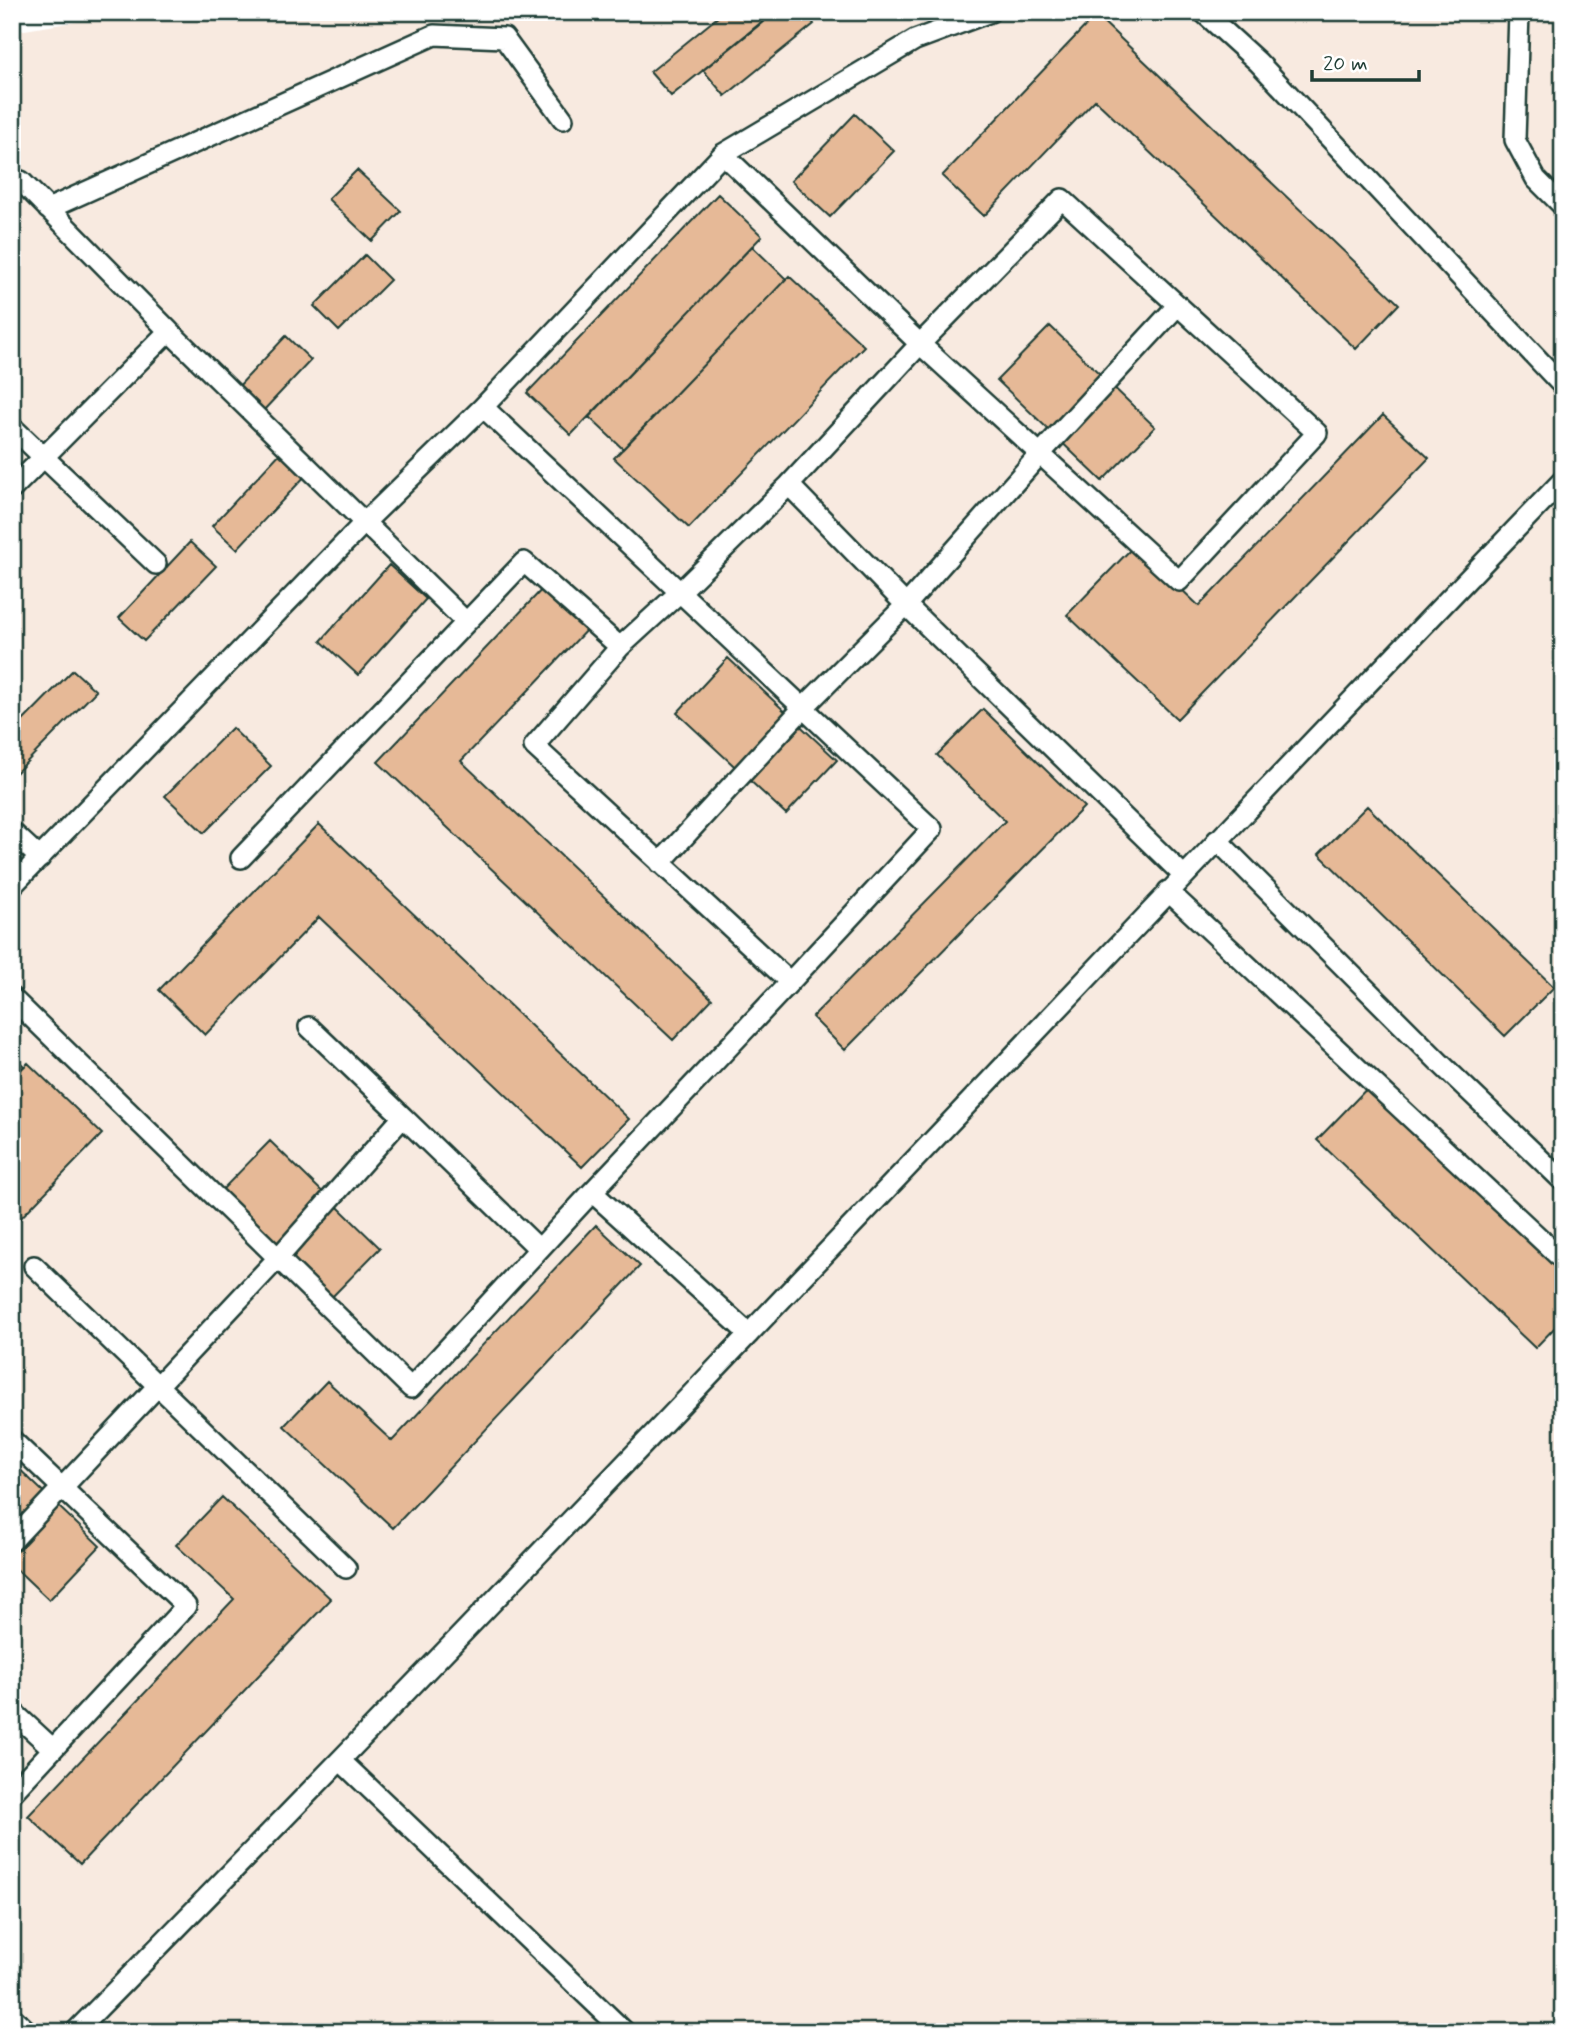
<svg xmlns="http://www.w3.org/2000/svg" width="1575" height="2044" font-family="Mynerve,sans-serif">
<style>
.built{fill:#f8eae0}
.building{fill:#e6b997;stroke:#1f3d34;stroke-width:2}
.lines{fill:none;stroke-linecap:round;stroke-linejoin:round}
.service-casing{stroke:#1f3d34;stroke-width:24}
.service{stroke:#fff;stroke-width:19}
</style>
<rect width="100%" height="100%" fill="#fff"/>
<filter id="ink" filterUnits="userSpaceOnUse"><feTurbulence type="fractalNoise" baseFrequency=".0143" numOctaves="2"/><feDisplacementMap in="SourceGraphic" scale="14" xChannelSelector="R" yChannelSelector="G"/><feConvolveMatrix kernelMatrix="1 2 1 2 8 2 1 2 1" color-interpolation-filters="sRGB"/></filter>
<g filter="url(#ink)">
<path class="built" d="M 156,12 L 1563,12 L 1563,2032 L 12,2032 L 12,32 L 100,18 Z"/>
<path class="building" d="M 724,12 L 773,14 L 671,96 L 650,72 Z
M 774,12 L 805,12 L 814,24 L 725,96 L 703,70 Z
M 1096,15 L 1399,304 L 1356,349 L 1095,100 L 984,216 L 942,176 Z
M 855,114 L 894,151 L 830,217 L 791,181 Z
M 357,170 L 401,211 L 372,241 L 328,199 Z
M 718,194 L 762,236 L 571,435 L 527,393 Z
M 752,246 L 786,279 L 623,449 L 589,417 Z
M 365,255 L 390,280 L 339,331 L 314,306 Z
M 789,276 L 864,346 L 689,528 L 614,458 Z
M 1050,326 L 1155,427 L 1102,481 L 997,380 Z
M 286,336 L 311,360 L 262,412 L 236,389 Z
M 1383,415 L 1429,458 L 1177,719 L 1067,615 L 1135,545 L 1199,606 Z
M 283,450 L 308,473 L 237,549 L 212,526 Z
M 190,542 L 216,566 L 144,641 L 119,618 Z
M 389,565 L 426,599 L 358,675 L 321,641 Z
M 547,584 L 591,625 L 461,761 L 712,999 L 673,1040 L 378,762 Z
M 728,658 L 837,760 L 786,814 L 677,713 Z
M 73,670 L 96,691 L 12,777 L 12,732 Z
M 983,709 L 1084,807 L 845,1050 L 812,1017 L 1005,821 L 937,755 Z
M 232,728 L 271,766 L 204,833 L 165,796 Z
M 1367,806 L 1554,987 L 1505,1036 L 1319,854 Z
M 319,824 L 629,1119 L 582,1167 L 319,917 L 205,1035 L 159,990 Z
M 12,1055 L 24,1066 L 12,1078 Z
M 28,1063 L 102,1134 L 12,1227 L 12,1078 Z
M 1379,1076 L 1563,1252 L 1563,1319 L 1535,1348 L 1317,1140 Z
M 270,1141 L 380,1248 L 327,1302 L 217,1195 Z
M 596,1225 L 640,1266 L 393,1528 L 284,1426 L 327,1381 L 392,1441 Z
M 12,1462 L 100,1546 L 49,1600 L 12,1565 Z
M 222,1497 L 331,1599 L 80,1864 L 28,1816 L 234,1599 L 176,1545 Z"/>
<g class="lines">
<g class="service-casing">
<path id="service" d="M 1203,12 L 1258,62 L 1563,386
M 1519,12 L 1515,140 L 1536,179 L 1563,206
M 12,190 L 21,181 L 169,331
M 48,209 L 434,35 L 504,38 L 563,119
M 483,407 C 633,547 782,689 932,829 L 790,982 L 534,746 L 620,647 L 680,592 L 789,485 L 920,344 L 1062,199 L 1317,433 L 1179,581 L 920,344 L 723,154
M 12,427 L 156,564
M 789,485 L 906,605 L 1183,875
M 12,489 L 169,331 L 466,622
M 12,832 L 40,858
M 1217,840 L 1439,1062 L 1563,1181
M 241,858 L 524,562 L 620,647
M 660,863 L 803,708 L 906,605 L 1040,454 L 1178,305
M 12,886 L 364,523 L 483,407 L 723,154 L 915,40 L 990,12
M 1168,891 L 1563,1260
M 12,998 L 411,1388 L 592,1192 L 749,1334
M 309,1027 L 403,1117
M 592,1192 L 790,982
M 34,1266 L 346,1568
M 12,1440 L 186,1606 L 53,1749 L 12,1711
M 12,1541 L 278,1258 L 403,1117 L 538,1248
M 341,1761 L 625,2032
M 12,1793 L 53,1749
M 12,2017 L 28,2032
M 75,2032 C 578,1521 1066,996 1563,480"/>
</g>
<use href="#service" class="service"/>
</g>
</g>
<rect width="1575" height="2044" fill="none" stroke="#fff" stroke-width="42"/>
<rect x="21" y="21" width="1533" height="2002" fill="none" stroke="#1f3d34" stroke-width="2.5" filter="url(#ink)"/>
<path d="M1312 70v10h107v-10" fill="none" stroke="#1f3d34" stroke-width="3.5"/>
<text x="1323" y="70" font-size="21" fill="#1f3d34" stroke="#ffffff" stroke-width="5" paint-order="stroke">20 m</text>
</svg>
